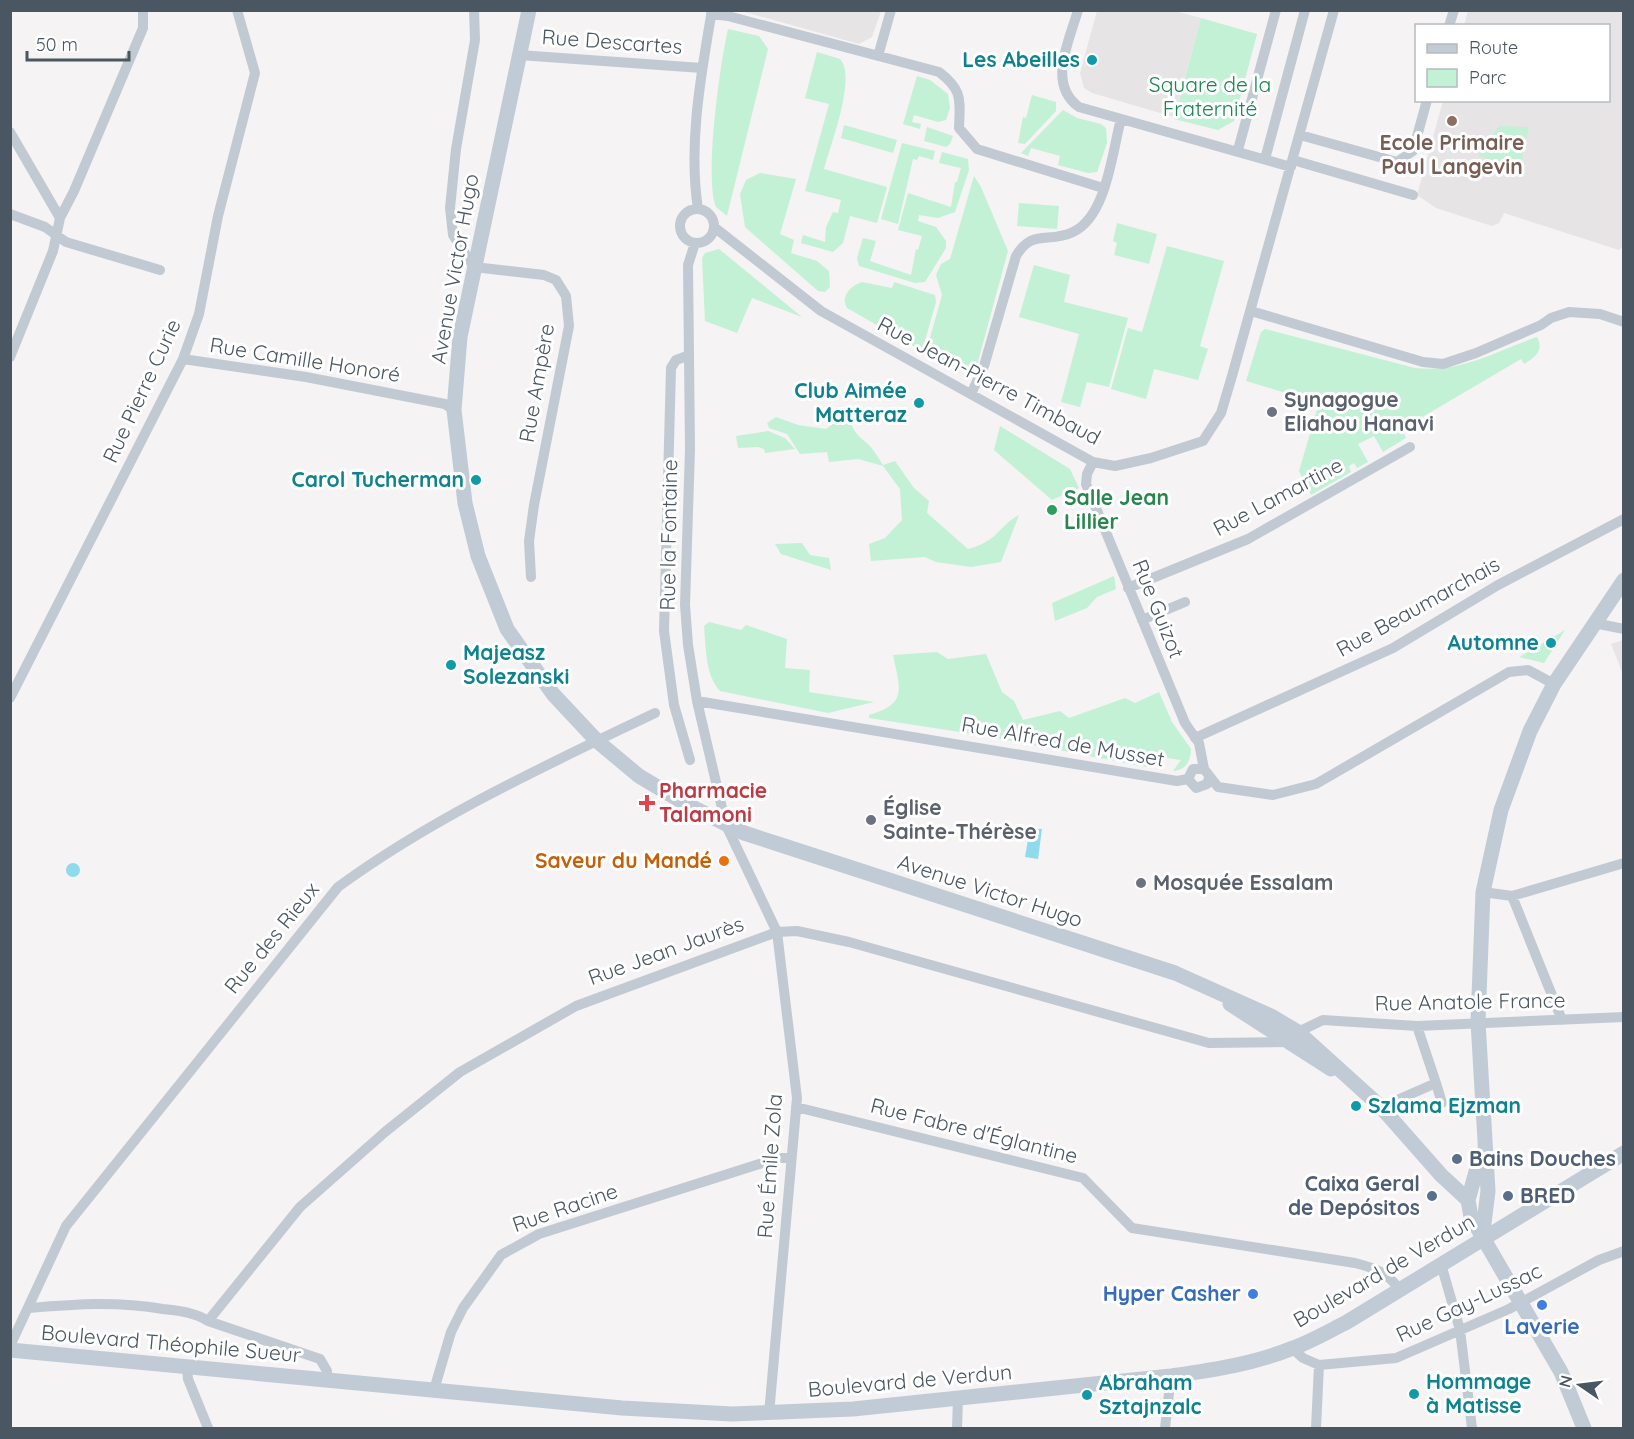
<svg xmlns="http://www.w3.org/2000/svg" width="1634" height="1439" font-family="Quicksand,sans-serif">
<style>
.education{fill:#e6e4e5}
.green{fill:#c3f1d5}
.water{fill:#90daee}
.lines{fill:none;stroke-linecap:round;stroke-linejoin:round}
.street{stroke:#c1cad2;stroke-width:10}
.secondary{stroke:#c1cbd6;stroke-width:15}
.culture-dot{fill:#0f9aa8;stroke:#fff;stroke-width:2}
.education-dot{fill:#8d6e63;stroke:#fff;stroke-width:2}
.worship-dot{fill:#6b7280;stroke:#fff;stroke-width:2}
.leisure-dot{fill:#2e9e5b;stroke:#fff;stroke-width:2}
.health-dot{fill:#e0444e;stroke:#fff;stroke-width:2}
.food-dot{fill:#e8710a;stroke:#fff;stroke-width:2}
.service-dot{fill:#5c6f8a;stroke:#fff;stroke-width:2}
.shop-dot{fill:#3f7fe0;stroke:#fff;stroke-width:2}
.labels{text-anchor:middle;stroke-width:6;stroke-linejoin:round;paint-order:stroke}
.street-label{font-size:21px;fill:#4a5661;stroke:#fff}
.culture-label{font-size:21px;font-weight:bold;fill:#0d838f;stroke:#fff;text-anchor:end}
.park-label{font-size:21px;fill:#17864f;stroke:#fff}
.education-label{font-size:21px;font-weight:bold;fill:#785e54;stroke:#fff}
.worship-label{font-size:21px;font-weight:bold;fill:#5b616d;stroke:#fff;text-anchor:start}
.leisure-label{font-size:21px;font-weight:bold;fill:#27864d;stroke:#fff;text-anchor:start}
.health-label{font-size:21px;font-weight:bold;fill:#be3a42;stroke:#fff;text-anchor:start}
.food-label{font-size:21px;font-weight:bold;fill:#c56008;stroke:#fff;text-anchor:end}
.service-label{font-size:21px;font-weight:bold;fill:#4e5e75;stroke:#fff;text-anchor:start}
.shop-label{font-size:21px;font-weight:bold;fill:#366cbe;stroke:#fff;text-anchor:end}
</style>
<rect width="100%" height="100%" fill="#f5f3f3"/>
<path class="education" d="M 741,11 L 881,10 L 881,11 L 872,37 L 859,44 Z
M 1097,11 L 1175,11 L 1201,18 L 1174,117 L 1092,93 L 1084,88 L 1080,73 Z
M 1468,11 L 1623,11 L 1624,245 L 1619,250 L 1504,213 L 1499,223 L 1492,226 L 1436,208 L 1417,195 L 1443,101 L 1608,100 L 1608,26 L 1464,25 Z
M 1623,640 L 1624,640 L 1623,674 L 1611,644 Z"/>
<path class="green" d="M 1201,18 L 1257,34 L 1234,121 L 1218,130 L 1174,119 Z
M 728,29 L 759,36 L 768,49 L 727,216 L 716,207 C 704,177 720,64 728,29 Z
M 817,52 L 840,59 C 857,77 830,146 824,169 L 887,187 L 877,223 L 850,216 L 843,243 L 833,252 L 801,243 L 803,235 L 825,242 L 826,227 L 833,212 L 838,213 L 841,200 L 805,191 L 829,104 L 805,98 Z
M 917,76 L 930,80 L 948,94 L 950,108 L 946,120 L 938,122 L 914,115 L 912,122 L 921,124 L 920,129 L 903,124 Z
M 1032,95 L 1056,102 L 1056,111 L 1025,144 L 1018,143 L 1023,117 L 1026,118 Z
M 1063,110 L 1077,118 L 1101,124 L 1106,128 L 1107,143 L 1097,172 L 1088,173 L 1058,165 L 1060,156 L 1031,148 L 1028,156 L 1021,153 Z
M 844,125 L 897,140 L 893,153 L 841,138 Z
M 1499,126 L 1529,127 L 1520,168 L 1478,156 Z
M 927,127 L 953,136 L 950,144 L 946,147 L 924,141 Z
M 902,143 L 935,151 L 933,160 L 919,156 L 917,160 L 913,159 L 898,224 L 881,219 Z
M 942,152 L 968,159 L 969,170 L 955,212 L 938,218 L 919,215 L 918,221 L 936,227 L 946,241 L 946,248 L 925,282 L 915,283 L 859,266 L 857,258 L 863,238 L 876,241 L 870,261 L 911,275 L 916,249 L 918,250 L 922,236 L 898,230 L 908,193 L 951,207 L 955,182 L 957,182 L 961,168 L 939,163 Z
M 760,173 L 796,179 L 780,234 L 794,240 L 791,253 L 817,261 L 829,271 L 830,287 L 825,292 L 818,291 L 745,227 L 740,194 L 746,180 Z
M 974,176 L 981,187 L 1008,251 L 976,369 L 970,375 L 926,352 L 942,295 L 936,275 L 941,264 L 950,259 Z
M 1019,203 L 1059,206 L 1057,229 L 1017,226 Z
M 1117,223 L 1157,234 L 1149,264 L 1114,255 L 1117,243 L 1113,241 Z
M 1167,246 L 1224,261 L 1200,346 L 1208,349 L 1198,380 L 1154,369 L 1146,399 L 1111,389 L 1128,328 L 1142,332 Z
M 719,249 L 802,317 L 752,298 L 737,333 L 705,321 L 702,258 L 705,253 Z
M 1034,265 L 1070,275 L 1064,302 L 1128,318 L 1109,387 L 1087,382 L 1080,407 L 1061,402 L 1079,334 L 1019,317 Z
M 862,282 L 892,288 L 894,282 L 935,295 L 936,302 L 922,351 L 847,308 C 840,297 851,285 862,282 Z
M 1265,329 L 1415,368 C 1462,373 1494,352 1537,337 C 1544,350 1536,357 1524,364 L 1521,359 L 1402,429 L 1406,438 L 1383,452 L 1374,436 L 1358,444 L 1368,462 L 1357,468 L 1354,463 L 1349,466 L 1351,472 L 1311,495 L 1299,471 L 1319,403 L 1246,381 L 1261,332 Z
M 853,409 C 846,426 857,435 869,445 C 874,450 879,459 883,465 L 895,461 L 914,488 L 929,501 L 927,513 L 968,549 C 999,541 997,527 1019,515 L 1001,562 L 971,567 L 936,562 L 925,557 L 871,561 L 869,544 L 885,538 L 902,520 L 900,489 L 883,466 L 858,459 L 829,462 L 827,452 L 800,454 L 787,434 L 769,428 L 767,423 L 776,417 L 798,425 L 826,429 Z
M 1000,426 L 1070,469 L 1079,488 L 1052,500 L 994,450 Z
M 768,431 L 785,438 L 795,449 L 765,453 L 764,449 L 758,447 L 738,448 L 736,436 Z
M 802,543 L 810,555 L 829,558 L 831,570 L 781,554 L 775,544 Z
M 1114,576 L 1116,589 L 1097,597 L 1087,608 L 1055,621 L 1052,603 Z
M 709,622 L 741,630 L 746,625 L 787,639 L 785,668 L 810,670 L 809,692 L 874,702 L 828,713 L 720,691 C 705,675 706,647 704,626 Z
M 1565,630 L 1544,663 L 1519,657 L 1521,656 Z
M 937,652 L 948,659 L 986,654 L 1002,692 L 1014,701 L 1023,720 L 1060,711 L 1069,718 L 1125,698 L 1135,703 L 1159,692 L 1172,722 L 1191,749 C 1191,761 1186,770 1173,771 L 1181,760 L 1152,756 L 1146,767 L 986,736 L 869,718 L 869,715 C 908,704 900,689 893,655 Z"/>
<path class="water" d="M 1030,828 L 1042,829 L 1038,859 L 1025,857 Z
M66 870a7 7 0 1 1 14 0a7 7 0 1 1-14 0Z"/>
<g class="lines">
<path class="street" d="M 474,10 L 475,40 L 456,149 L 450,208 L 453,235 L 474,267 L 544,275 L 556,280 L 566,296 L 569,326 L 534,505 L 529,541 L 531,577
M 1078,10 C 1069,42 1047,84 1079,107 L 1291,167
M 711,14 L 728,16 L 939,72 C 963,90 960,100 959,128 L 977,149 L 1103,188
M 1449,26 L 1454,10
M 519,55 L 702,68
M 878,56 L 891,10
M 10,132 L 60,218 L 53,251 L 10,357
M 1300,135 L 1397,162 L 1413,151 L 1427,100
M 1238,150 L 1276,10
M 1265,159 L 1305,10
M 1293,160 L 1413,195
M 698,209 C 688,144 701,75 712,10
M680 226a17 17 0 1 1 34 0a17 17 0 1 1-34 0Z
M 10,214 L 45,227 L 66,242 L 160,270
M 60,218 L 74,191 L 143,28 L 143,10
M 714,227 L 821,311 L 1093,462 L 1115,466 L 1151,458 L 1203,441 L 1221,413 L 1232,376 L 1334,10
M 695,243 L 688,265 L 690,449 L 685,605 L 688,645 L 697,701 L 726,825 L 777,932 L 797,1098 L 769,1414
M 1251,311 L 1423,362 L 1443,364 L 1476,353 L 1541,325 L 1551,318 L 1569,312 L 1600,314 L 1624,322
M 687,356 L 676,360 L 671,368 L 664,631 L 674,705 L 690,760
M 183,359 L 306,377 L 445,404 L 454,410
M 971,394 L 984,366 L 1016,256 C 1033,228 1048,244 1073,232 C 1107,216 1112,152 1121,119
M 1093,462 L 1087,474 L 1086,484 L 1185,723 L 1199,743 L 1204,769 L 1218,787 L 1273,795 L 1316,784 L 1509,672 L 1528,670 L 1554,684
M 1128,588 L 1248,539 L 1410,447
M 1142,620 L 1185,602
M 1594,623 L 1624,629
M 10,698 L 183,359 L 199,314 L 218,216 L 255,73 L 237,10
M 697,701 L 1177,781 L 1188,779
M 1195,738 L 1393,648 L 1498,585 L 1624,519
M 1188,779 L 1196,788 L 1207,784 L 1209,778
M 1188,779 L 1193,769 L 1204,769
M 1483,892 L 1512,896 L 1624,863
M 1512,896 L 1562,1020
M 1436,1083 L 1442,1103
M 796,1107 L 1083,1178 L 1132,1228 L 1355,1263 C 1375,1268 1387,1272 1400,1290
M 1381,1107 L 1436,1083 L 1417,1026
M 1441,1264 L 1460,1330 L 1472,1428
M 29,1308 C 77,1304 115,1301 163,1309 C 179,1311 194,1312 208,1321 L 320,1359 L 327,1371 L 326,1379
M 208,1321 L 300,1207 L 385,1132 L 460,1072 L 576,1006 L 777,932 L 797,931 L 849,942 L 1209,1043 L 1288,1042 L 1298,1032 L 1323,1020 L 1417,1026 L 1624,1017
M 10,1346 L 66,1226 L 338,887 C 435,816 547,765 655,713
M 1293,1349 L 1303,1358 L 1319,1365 L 1396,1358 L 1509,1309 L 1599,1260 L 1624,1251
M 187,1367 L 188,1379 L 208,1428
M 434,1390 L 451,1332 L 463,1308 L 501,1255 L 539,1234 L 778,1158 L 791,1158
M 957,1428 L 958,1399
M 1165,1428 L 1171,1376
M 1316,1428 L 1319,1365"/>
<path class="secondary" d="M 529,10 L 460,337 L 454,410 L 465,503 L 478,556 L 507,629 L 553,694 L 597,741 L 639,776 L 686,804 L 744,833 L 778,844 L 1175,973 L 1271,1016 L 1298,1032 L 1381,1107 L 1441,1175 L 1468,1200
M 1230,1004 L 1331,1069
M 1481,1154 L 1468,1200 L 1471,1217 L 1561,1372 L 1584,1428
M 1482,1239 L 1488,1191 L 1478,1022 L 1483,892 L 1501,810 L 1530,731 L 1554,684 L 1624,580
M 10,1350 L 622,1408 L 732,1414 L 853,1409 L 1171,1376 C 1212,1370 1254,1364 1293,1348 C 1312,1341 1329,1331 1347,1322 L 1624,1153"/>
</g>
<g class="culture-dot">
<circle cx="1092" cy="60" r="6"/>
<circle cx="919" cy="403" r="6"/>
<circle cx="476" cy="480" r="6"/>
<circle cx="1551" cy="643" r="6"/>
<circle cx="451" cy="665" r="6"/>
<circle cx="1356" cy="1106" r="6"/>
<circle cx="1414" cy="1394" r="6"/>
<circle cx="1087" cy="1395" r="6"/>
</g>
<circle class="education-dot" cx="1452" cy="121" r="6"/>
<g class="worship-dot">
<circle cx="1272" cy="412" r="6"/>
<circle cx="871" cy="820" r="6"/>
<circle cx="1141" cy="883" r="6"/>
</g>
<circle class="leisure-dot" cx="1052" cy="510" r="6"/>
<path class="health-dot" d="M644 794h6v6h6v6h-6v6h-6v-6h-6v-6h6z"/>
<circle class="food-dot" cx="724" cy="861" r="6"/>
<g class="service-dot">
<circle cx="1457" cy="1159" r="6"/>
<circle cx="1432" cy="1196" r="6"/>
<circle cx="1508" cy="1196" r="6"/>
</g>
<g class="shop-dot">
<circle cx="1253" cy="1294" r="6"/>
<circle cx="1542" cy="1305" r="6"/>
</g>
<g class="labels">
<g class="street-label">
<text transform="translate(612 42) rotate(4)" y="7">Rue Descartes</text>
<text transform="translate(455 269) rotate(-80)" y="7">Avenue Victor Hugo</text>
<text transform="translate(305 360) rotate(9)" y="7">Rue Camille Honoré</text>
<text transform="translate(989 381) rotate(28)" y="7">Rue Jean-Pierre Timbaud</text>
<text transform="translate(537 383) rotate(-80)" y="7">Rue Ampère</text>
<text transform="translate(142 391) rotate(-65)" y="7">Rue Pierre Curie</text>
<text transform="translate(1278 497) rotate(-28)" y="7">Rue Lamartine</text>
<text transform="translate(669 535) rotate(-89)" y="7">Rue la Fontaine</text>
<text transform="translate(1418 607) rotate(-29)" y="7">Rue Beaumarchais</text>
<text transform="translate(1158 609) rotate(68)" y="7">Rue Guizot</text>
<text transform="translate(1063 742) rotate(10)" y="7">Rue Alfred de Musset</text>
<text transform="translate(990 891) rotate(18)" y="7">Avenue Victor Hugo</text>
<text transform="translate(272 938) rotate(-51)" y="7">Rue des Rieux</text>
<text transform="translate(666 951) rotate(-20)" y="7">Rue Jean Jaurès</text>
<text transform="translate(1470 1002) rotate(-1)" y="7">Rue Anatole France</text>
<text transform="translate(974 1131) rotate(14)" y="7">Rue Fabre d'Églantine</text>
<text transform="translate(770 1166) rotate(-86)" y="7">Rue Émile Zola</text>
<text transform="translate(565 1208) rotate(-19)" y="7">Rue Racine</text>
<text transform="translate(1384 1271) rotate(-30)" y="7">Boulevard de Verdun</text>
<text transform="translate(1469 1303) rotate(-25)" y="7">Rue Gay-Lussac</text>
<text transform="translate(171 1344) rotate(5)" y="7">Boulevard Théophile Sueur</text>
<text transform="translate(910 1381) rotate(-5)" y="7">Boulevard de Verdun</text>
</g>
<g class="culture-label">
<text x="1080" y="67">Les Abeilles</text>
<text x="907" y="398">Club Aimée<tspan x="907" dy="24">Matteraz</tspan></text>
<text x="464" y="487">Carol Tucherman</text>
<text x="1539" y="650">Automne</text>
<text x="463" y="660" text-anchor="start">Majeasz<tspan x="463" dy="24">Solezanski</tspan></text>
<text x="1368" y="1113" text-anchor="start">Szlama Ejzman</text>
<text x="1426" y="1389" text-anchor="start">Hommage<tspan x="1426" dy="24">à Matisse</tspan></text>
<text x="1099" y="1390" text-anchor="start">Abraham<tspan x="1099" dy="24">Sztajnzalc</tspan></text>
</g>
<g class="park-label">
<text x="1210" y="92">Square de la<tspan x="1210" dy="24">Fraternité</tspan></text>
</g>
<g class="education-label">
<text x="1452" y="150">Ecole Primaire<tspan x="1452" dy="24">Paul Langevin</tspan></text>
</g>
<g class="worship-label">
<text x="1284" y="407">Synagogue<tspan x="1284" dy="24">Eliahou Hanavi</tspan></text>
<text x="883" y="815">Église<tspan x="883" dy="24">Sainte-Thérèse</tspan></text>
<text x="1153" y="890">Mosquée Essalam</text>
</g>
<g class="leisure-label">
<text x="1064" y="505">Salle Jean<tspan x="1064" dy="24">Lillier</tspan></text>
</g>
<g class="health-label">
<text x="659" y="798">Pharmacie<tspan x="659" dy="24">Talamoni</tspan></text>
</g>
<g class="food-label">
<text x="712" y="868">Saveur du Mandé</text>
</g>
<g class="service-label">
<text x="1469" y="1166">Bains Douches</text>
<text x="1420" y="1191" text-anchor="end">Caixa Geral<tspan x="1420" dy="24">de Depósitos</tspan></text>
<text x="1520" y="1203">BRED</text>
</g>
<g class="shop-label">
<text x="1241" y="1301">Hyper Casher</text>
<text x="1542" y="1334" text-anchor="middle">Laverie</text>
</g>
</g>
<rect width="1634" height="1439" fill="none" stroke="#4a5661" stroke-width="24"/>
<rect x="1415" y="24" width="195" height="78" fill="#ffffff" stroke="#b7bbc0" stroke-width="1.5"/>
<rect x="1427" y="44" width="30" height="9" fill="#c1cbd6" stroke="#b7bbc0" stroke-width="1.5"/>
<text x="1469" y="54" font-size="18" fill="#4a5661">Route</text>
<rect x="1427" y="69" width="30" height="18" fill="#c3f1d5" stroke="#b7bbc0" stroke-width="1.5"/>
<text x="1469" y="84" font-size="18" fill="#4a5661">Parc</text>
<g transform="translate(1580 1385) rotate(284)" stroke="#ffffff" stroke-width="4.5" paint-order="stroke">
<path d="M0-4.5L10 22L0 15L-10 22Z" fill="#4a5661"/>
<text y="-9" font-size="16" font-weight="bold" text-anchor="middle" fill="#4a5661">N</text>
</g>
<path d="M27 51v9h102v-9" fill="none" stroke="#4a5661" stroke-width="3"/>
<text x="36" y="51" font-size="18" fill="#4a5661" stroke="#ffffff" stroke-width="4.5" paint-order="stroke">50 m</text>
</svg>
